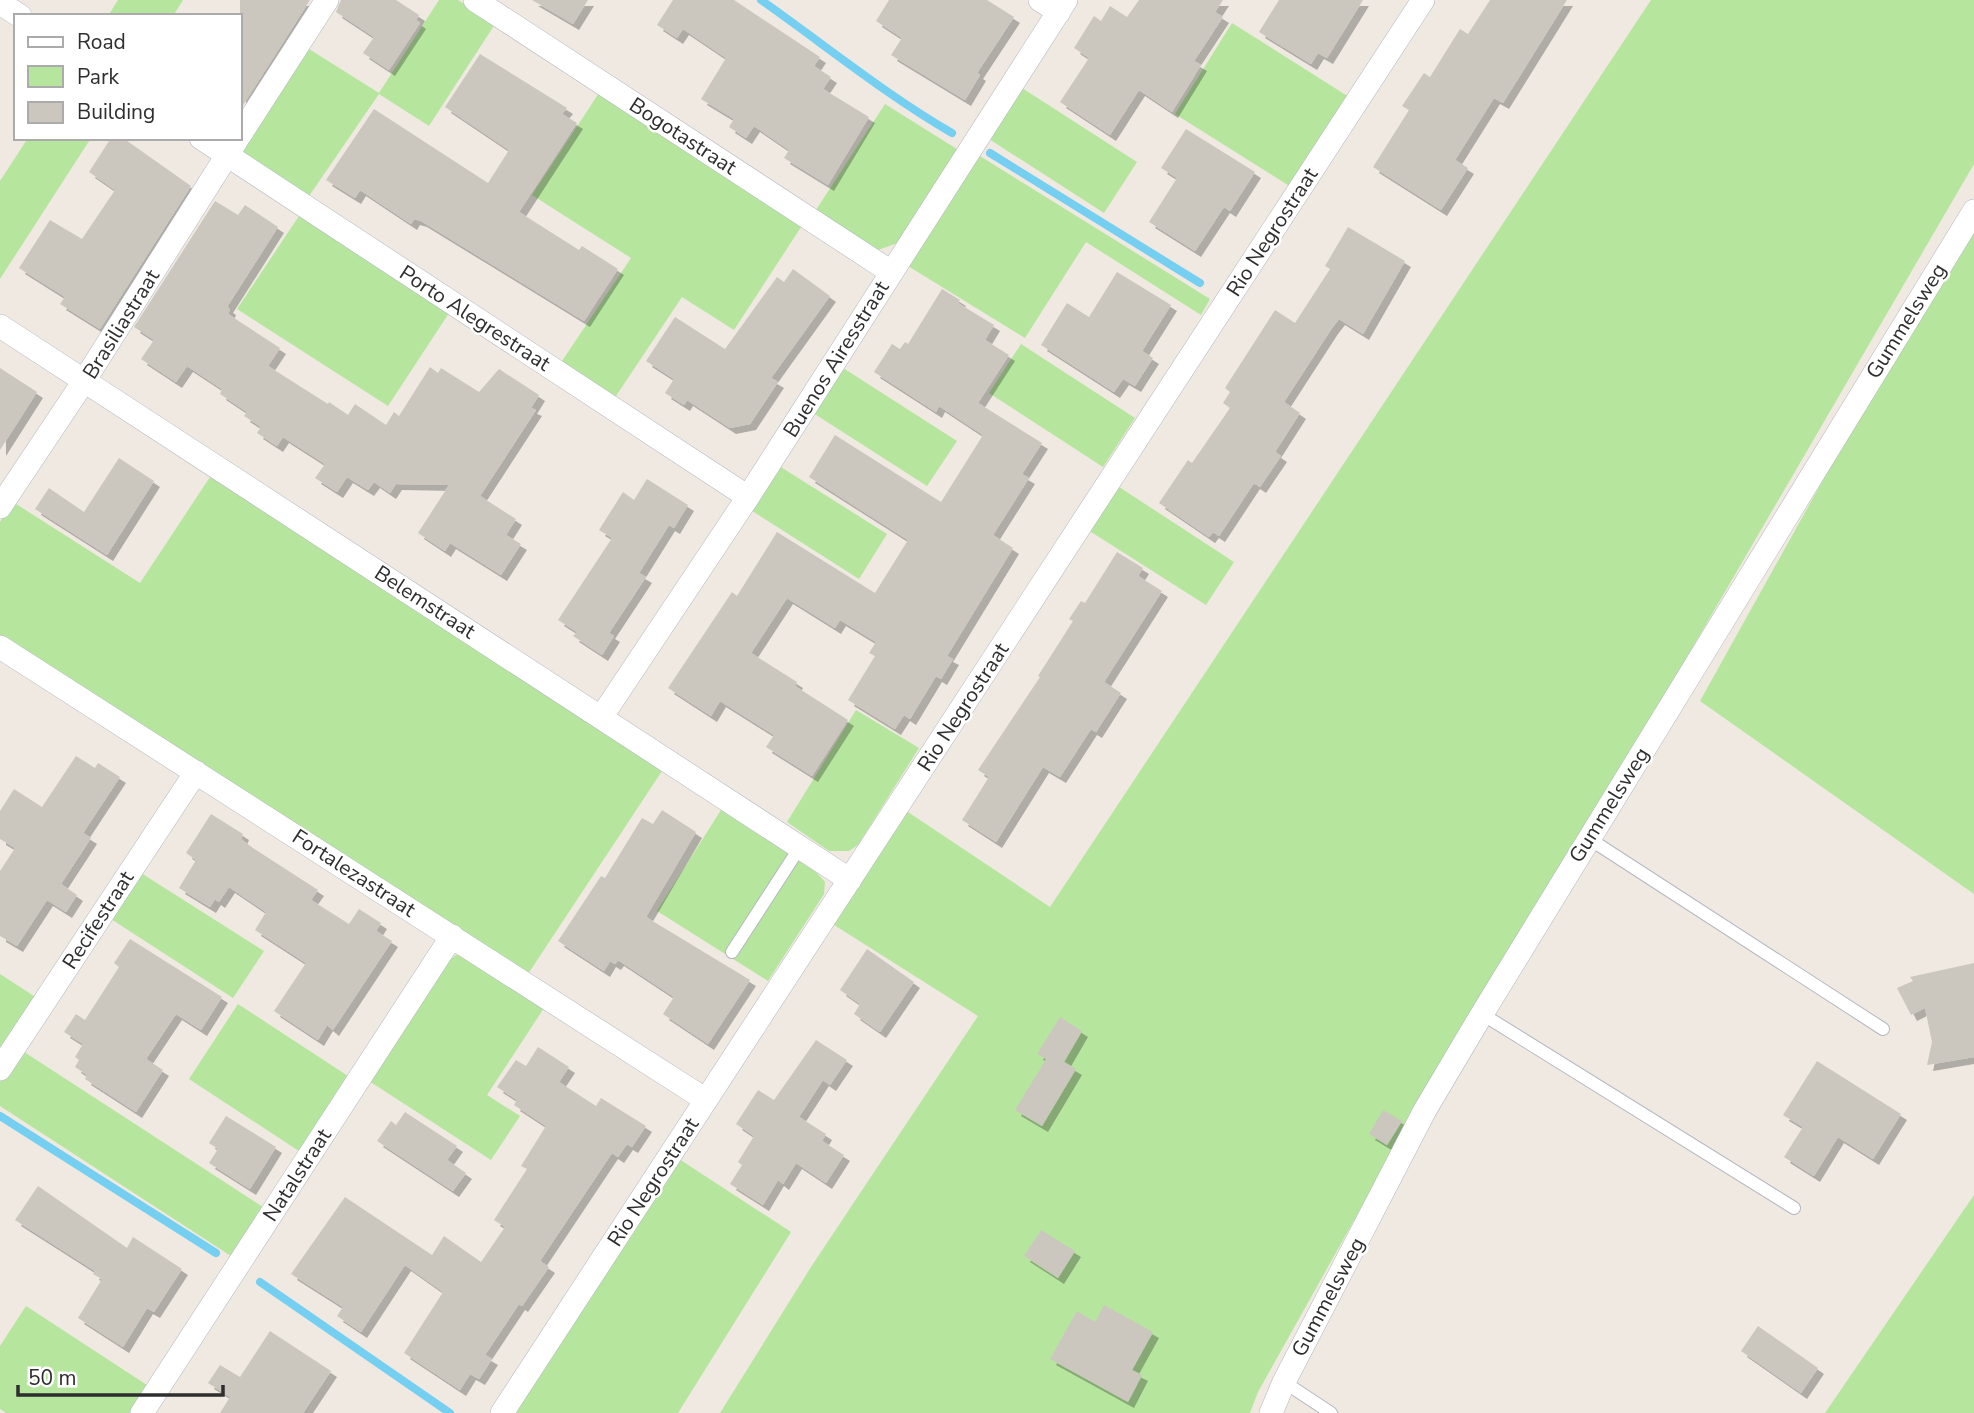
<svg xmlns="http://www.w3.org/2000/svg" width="1974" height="1413" font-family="'Nunito Sans',sans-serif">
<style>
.green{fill:#b6e59e}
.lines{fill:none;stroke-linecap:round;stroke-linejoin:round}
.stream{stroke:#75cff0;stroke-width:8}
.building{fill:#cbc7bf;filter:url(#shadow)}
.service-casing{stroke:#b4b7c1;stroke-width:14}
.minor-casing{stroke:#b4b7c1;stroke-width:24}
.service{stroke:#fff;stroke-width:12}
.minor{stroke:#fff;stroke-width:23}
.labels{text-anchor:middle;stroke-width:5;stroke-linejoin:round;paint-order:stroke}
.street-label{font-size:21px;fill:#2e2e2e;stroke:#fff}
</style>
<defs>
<filter id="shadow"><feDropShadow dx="6" dy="6" stdDeviation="0" flood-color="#0004"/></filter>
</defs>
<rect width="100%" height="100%" fill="#efe9e1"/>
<path class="green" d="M 118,0 L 183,0 L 173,16 L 108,16 Z
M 439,0 L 458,0 L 495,24 L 429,126 L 379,94 L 307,199 L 238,154 L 309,49 L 379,93 Z
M 1651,0 L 1974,0 L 1974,164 L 1673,681 L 1419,1104 L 1258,1392 L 1250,1413 L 720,1413 L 811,1267 L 978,1016 L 831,923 L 905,810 L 1050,907 Z
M 1232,23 L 1349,97 L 1291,187 L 1175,114 Z
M 1022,88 L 1137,162 L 1104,213 L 989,139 Z
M 599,93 L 803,224 L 734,330 L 682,297 L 614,399 L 560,364 L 631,258 L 532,195 Z
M 885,104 L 960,151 L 898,243 L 878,250 L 814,213 Z
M 28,138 L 91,138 L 0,279 L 0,181 Z
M 980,156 L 1210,299 L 1201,315 L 1086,242 L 1025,338 L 908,266 Z
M 1974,209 L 1974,894 L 1700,701 Z
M 301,213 L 451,310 L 388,406 L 237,309 Z
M 1021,344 L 1135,418 L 1103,467 L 989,393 Z
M 840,366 L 957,441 L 927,486 L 810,411 Z
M 776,464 L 887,534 L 859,579 L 749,509 Z
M 210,477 L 664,768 L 528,974 L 0,636 L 0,522 L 13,502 L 140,583 Z
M 1116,485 L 1234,562 L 1206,605 L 1088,530 Z
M 856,710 L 919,748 L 858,845 L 849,851 L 829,851 L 787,822 Z
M 721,810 L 816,872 L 825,882 L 824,894 L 768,981 L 657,911 Z
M 141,873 L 264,951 L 233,998 L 111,919 Z
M 456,955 L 465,956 L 544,1008 L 487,1095 L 520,1116 L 491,1160 L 369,1081 L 446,963 Z
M 0,974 L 37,998 L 0,1054 Z
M 238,1004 L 351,1078 L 302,1153 L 189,1079 Z
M 18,1048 L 266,1209 L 234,1258 L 0,1106 L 0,1077 Z
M 679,1159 L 791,1232 L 678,1413 L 513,1413 Z
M 1974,1195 L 1974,1413 L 1825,1413 Z
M 26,1306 L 150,1387 L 134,1413 L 6,1413 L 0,1409 L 0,1346 Z"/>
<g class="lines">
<path class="stream" d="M 761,0 C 825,45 885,94 952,133
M 990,153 L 1200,283
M 0,1116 L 216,1253
M 260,1282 L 450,1413"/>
</g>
<path class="building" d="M 240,0 L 310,0 L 240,110 Z
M 341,0 L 396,0 L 419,15 L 416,20 L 420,23 L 389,70 L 363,53 L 374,37 L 336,12 Z
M 532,0 L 588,0 L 573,24 Z
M 673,0 L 734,0 L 820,57 L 814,66 L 831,77 L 823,89 L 869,117 L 828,185 L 784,158 L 789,150 L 754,126 L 746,138 L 729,127 L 734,119 L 701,99 L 726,58 L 683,29 L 677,38 L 657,25 Z
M 889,0 L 987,0 L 1014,17 L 977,73 L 980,75 L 965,100 L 891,55 L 902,38 L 876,21 Z
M 1139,0 L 1223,0 L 1215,12 L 1223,17 L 1194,61 L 1201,65 L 1172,112 L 1139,90 L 1110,135 L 1060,102 L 1089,58 L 1074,48 L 1094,16 L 1101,21 L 1110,6 L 1127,17 Z
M 1279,0 L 1363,0 L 1327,58 L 1318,53 L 1311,64 L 1259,32 Z
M 1490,0 L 1567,0 L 1503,103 L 1494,98 L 1455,160 L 1468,168 L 1441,210 L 1373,167 L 1409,110 L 1402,106 L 1424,73 L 1430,77 L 1460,29 L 1468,34 Z
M 480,54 L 567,108 L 562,114 L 577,123 L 519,212 L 579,250 L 582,246 L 618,269 L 584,321 L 421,221 L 414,219 L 411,224 L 360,190 L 355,198 L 326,180 L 374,109 L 488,183 L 509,150 L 445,107 Z
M 1186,129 L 1255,172 L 1230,211 L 1224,207 L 1195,251 L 1149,222 L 1177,178 L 1161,168 Z
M 111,138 L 123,138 L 191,186 L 100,329 L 60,304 L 65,297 L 19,268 L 50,220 L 82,239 L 115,190 L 89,172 Z
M 215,201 L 238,215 L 245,205 L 278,227 L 227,307 L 230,309 L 228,314 L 280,348 L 268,366 L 328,404 L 329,402 L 348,415 L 355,404 L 386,425 L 394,412 L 399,416 L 430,367 L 438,373 L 441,368 L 479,392 L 499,369 L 539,395 L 531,408 L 536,410 L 480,496 L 516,519 L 506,535 L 521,544 L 501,575 L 450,543 L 445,551 L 418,533 L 449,485 L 396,484 L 390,493 L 374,482 L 368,490 L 347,477 L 337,492 L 315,478 L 325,464 L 283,437 L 277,446 L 257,433 L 261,427 L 244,416 L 247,412 L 220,394 L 222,389 L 187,366 L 176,382 L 141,359 L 154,340 L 134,327 Z
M 1348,227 L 1405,261 L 1363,334 L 1339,319 L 1332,328 L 1284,402 L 1300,413 L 1275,452 L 1281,456 L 1260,487 L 1254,483 L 1219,536 L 1213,532 L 1209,537 L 1159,503 L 1188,460 L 1192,463 L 1230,408 L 1223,403 L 1230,392 L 1225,388 L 1275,310 L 1295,323 L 1330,269 L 1325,266 Z
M 793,269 L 830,296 L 771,378 L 778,382 L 750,424 L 730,428 L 687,400 L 684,405 L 665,393 L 674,379 L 646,361 L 675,317 L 725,349 L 777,277 L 784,282 Z
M 1117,272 L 1171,305 L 1142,351 L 1153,358 L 1135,386 L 1123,379 L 1114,392 L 1041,345 L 1067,303 L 1089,317 Z
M 942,289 L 960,300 L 958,303 L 994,325 L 985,340 L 1009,355 L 978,403 L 1042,443 L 1022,474 L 1029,478 L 993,535 L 1013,548 L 947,656 L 953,659 L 941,679 L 936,676 L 910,719 L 904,715 L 895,729 L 848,700 L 875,656 L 869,653 L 876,642 L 840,620 L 835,628 L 787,598 L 751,653 L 797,682 L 795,686 L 848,720 L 812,776 L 766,747 L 774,735 L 720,701 L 711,716 L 668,688 L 732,592 L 737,596 L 777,532 L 875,593 L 908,540 L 809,477 L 835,435 L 941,502 L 983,435 L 939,406 L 936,412 L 874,372 L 892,344 L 900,349 L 905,342 L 908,344 Z
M 0,368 L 37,392 L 0,450 Z
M 119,458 L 154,481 L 107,555 L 35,509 L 49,488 L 84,512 Z
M 647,479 L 688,505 L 674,528 L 669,525 L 639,573 L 646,577 L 609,633 L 614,636 L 602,655 L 573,636 L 577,632 L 558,620 L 612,538 L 599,530 L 623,492 L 634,500 Z
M 1117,552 L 1143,568 L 1138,576 L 1162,591 L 1104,682 L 1121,693 L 1096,732 L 1091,729 L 1060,777 L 1043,767 L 996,842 L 962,820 L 989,777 L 978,770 L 1040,677 L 1038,676 L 1073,621 L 1069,619 L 1081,601 L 1085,603 Z
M 76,756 L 95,768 L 98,763 L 120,777 L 83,833 L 91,838 L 61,884 L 77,895 L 66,912 L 47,900 L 17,946 L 0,936 L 0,871 L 15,848 L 0,839 L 0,811 L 14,789 L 42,807 Z
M 662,810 L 696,832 L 646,917 L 750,980 L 708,1044 L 663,1014 L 674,997 L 618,960 L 615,964 L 610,961 L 604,971 L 558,941 L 601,876 L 605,878 L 642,818 L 653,824 Z
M 211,814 L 243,834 L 241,839 L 253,848 L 318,890 L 311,900 L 349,924 L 359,909 L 381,923 L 376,931 L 392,941 L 333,1030 L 327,1025 L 318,1040 L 274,1011 L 306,963 L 255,930 L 266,912 L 229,887 L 219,902 L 215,899 L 210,907 L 179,888 L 196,860 L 186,853 Z
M 130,939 L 222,997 L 201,1030 L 176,1014 L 146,1059 L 163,1070 L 136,1112 L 85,1079 L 87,1075 L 75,1067 L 79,1060 L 75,1057 L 83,1044 L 64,1032 L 76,1014 L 85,1020 L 119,967 L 114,963 Z
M 867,949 L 914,982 L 880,1032 L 854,1014 L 860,1004 L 840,990 Z
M 1974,963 L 1974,1057 L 1927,1065 L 1932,1042 L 1925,1008 L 1911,1015 L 1897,988 L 1913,981 L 1910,977 Z
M 1060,1017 L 1082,1031 L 1064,1062 L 1076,1069 L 1042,1126 L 1015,1110 L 1046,1059 L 1037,1054 Z
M 816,1040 L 847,1060 L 830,1085 L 823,1080 L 799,1117 L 826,1134 L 822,1141 L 844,1155 L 826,1183 L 796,1163 L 783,1184 L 778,1180 L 763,1205 L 730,1184 L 742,1165 L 738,1162 L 754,1136 L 736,1124 L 758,1090 L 774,1100 Z
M 538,1047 L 569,1067 L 559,1082 L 596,1106 L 601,1098 L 646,1126 L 632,1147 L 627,1144 L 618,1157 L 612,1153 L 540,1261 L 549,1267 L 522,1306 L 519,1304 L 485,1355 L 492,1359 L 479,1379 L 470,1374 L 460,1390 L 404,1353 L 443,1292 L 405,1265 L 361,1332 L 337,1316 L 343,1307 L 291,1274 L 345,1197 L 432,1255 L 444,1236 L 481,1262 L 505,1227 L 494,1220 L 527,1169 L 521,1166 L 546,1126 L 514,1105 L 517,1100 L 497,1087 L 516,1060 L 526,1066 Z
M 1817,1061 L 1901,1114 L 1873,1159 L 1838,1137 L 1814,1176 L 1784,1157 L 1803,1127 L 1783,1115 Z
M 1383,1110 L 1402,1121 L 1387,1145 L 1369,1134 Z
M 405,1112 L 457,1146 L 447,1160 L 466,1173 L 453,1191 L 377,1141 L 391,1121 L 396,1125 Z
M 226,1116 L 276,1147 L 250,1189 L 209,1163 L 218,1149 L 209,1143 Z
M 38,1186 L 127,1248 L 133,1237 L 182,1269 L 154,1312 L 147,1308 L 123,1347 L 78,1318 L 102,1279 L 93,1274 L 95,1271 L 15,1220 Z
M 1041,1230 L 1075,1251 L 1058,1278 L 1024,1256 Z
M 1104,1305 L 1153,1332 L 1132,1370 L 1142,1375 L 1128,1402 L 1050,1359 L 1077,1311 L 1095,1322 Z
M 1758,1326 L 1818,1368 L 1801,1393 L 1741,1351 Z
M 270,1331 L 331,1371 L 303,1413 L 220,1413 L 230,1397 L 208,1383 L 220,1365 L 240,1377 Z"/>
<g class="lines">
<g class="service-casing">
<path id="service" d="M 1588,838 L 1883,1029
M 732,952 L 800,847
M 1482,1014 L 1794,1208
M 1284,1382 L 1331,1413"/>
</g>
<g class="minor-casing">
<path id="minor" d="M 475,0 L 891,272
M 1040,0 L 1059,12
M 0,3 L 20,16
M 240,135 L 327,0
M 201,138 L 748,497
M 0,326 L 850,880
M 0,507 L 84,381 L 238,138
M 0,647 L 706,1100
M 602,716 L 748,497 L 1066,0
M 0,1069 L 196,772
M 142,1413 L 452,936
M 502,1413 L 1423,0
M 1271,1413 L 1284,1382 L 1425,1110 L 1482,1014 L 1974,211"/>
</g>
<use href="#service" class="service"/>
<use href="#minor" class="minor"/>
</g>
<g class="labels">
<g class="street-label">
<text transform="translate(683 136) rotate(33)" y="7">Bogotastraat</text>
<text transform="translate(1272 232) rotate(-57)" y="7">Rio Negrostraat</text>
<text transform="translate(475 318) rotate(33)" y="7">Porto Alegrestraat</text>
<text transform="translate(1906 321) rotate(-58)" y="7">Gummelsweg</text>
<text transform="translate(121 324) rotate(-58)" y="7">Brasiliastraat</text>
<text transform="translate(836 359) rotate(-58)" y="7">Buenos Airesstraat</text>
<text transform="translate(425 602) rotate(33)" y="7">Belemstraat</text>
<text transform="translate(963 707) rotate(-57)" y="7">Rio Negrostraat</text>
<text transform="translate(1609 805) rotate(-58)" y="7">Gummelsweg</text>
<text transform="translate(354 873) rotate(33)" y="7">Fortalezastraat</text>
<text transform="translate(98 920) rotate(-57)" y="7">Recifestraat</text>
<text transform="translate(297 1175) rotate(-57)" y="7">Natalstraat</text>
<text transform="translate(653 1182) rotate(-57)" y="7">Rio Negrostraat</text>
<text transform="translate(1328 1297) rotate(-62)" y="7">Gummelsweg</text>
</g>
</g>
<rect x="14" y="14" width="228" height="126" fill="#ffffff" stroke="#ababab" stroke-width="2"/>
<rect x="28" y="37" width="35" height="10" fill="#ffffff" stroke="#ababab" stroke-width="2"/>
<text x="77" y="49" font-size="21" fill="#2e2e2e">Road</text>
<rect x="28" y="66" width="35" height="21" fill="#b6e59e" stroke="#ababab" stroke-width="2"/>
<text x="77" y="84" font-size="21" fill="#2e2e2e">Park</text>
<rect x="28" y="102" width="35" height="21" fill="#cbc7bf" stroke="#ababab" stroke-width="2"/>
<text x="77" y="119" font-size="21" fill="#2e2e2e">Building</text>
<path d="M18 1385v10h205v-10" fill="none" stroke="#2e2e2e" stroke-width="3.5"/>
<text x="28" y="1385" font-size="21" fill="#2e2e2e" stroke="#ffffff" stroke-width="5" paint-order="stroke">50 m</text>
</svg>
